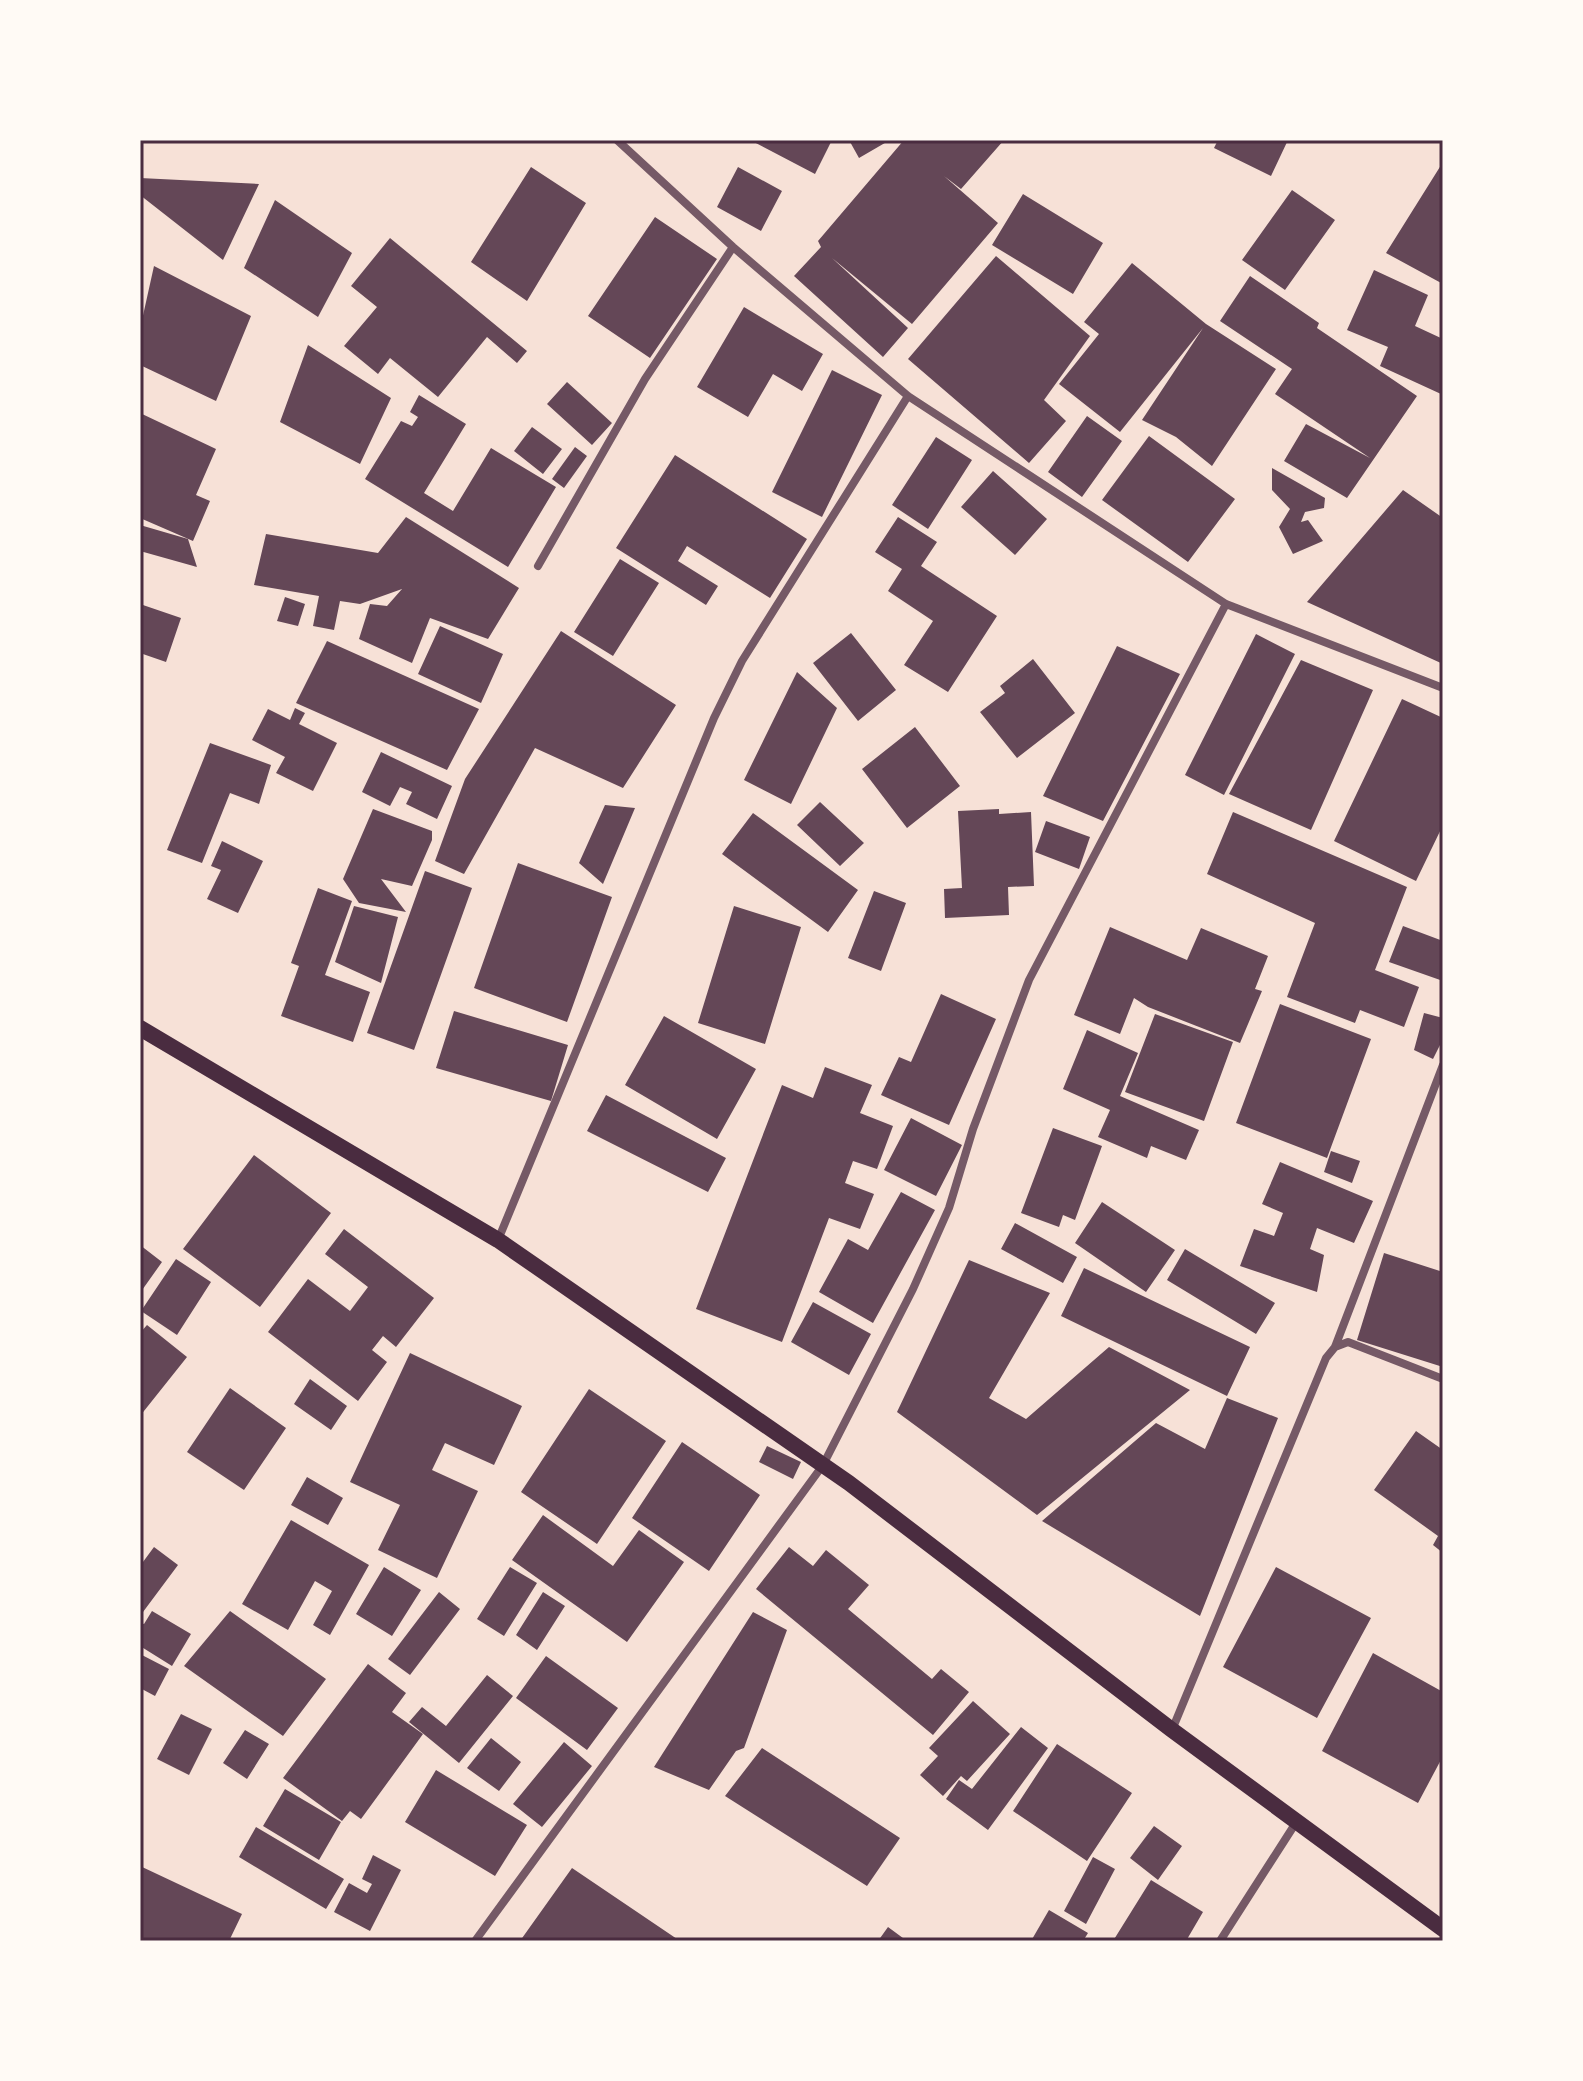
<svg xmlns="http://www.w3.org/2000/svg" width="1583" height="2081" font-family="'Space Grotesk',sans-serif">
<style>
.building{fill:#644757}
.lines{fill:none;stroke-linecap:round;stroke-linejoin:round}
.minor{stroke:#755966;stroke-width:8}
.secondary{stroke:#4a2c40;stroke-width:16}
.neatline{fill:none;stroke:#4a2c40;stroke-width:3}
</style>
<rect width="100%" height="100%" fill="#f7e1d7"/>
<path class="building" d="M 750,140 L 832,140 L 815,174 Z
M 849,140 L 890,140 L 859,158 Z
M 904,140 L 1004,140 L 961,189 L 944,176 L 998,223 L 912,324 L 832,258 L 908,328 L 883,357 L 794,276 L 821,247 L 818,241 Z
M 1218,140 L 1288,140 L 1271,176 L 1214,148 Z
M 1443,162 L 1443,284 L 1386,253 Z
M 531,167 L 586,203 L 527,301 L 471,262 Z
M 738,167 L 782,191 L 761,231 L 717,207 Z
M 140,178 L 259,184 L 223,260 L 140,195 Z
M 1292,190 L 1335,220 L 1285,290 L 1242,260 Z
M 1023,194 L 1103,243 L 1073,294 L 992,245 Z
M 275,200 L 352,253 L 318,317 L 244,268 Z
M 655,217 L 717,259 L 650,358 L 588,316 Z
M 390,238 L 527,351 L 517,363 L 487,337 L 438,397 L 390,358 L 378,374 L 344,346 L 377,307 L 351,286 Z
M 996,256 L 1090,336 L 1044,400 L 1066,421 L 1029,463 L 908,359 Z
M 1132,263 L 1206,324 L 1276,369 L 1212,466 L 1176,437 L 1142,420 L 1203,328 L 1120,432 L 1059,384 L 1099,334 L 1084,322 Z
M 154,266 L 251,316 L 216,401 L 140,365 L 140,329 Z
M 1374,270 L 1428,295 L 1415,326 L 1443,339 L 1441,394 L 1380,366 L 1388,347 L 1347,330 Z
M 1250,276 L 1319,323 L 1317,328 L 1417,396 L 1347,498 L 1284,461 L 1306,424 L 1370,458 L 1275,394 L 1292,369 L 1220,321 Z
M 744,307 L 823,354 L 802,391 L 773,374 L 748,417 L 697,387 Z
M 308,345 L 391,398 L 360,464 L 280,422 Z
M 832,370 L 882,395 L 822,517 L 772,492 Z
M 567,382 L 612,423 L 592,445 L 547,404 Z
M 419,395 L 466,424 L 424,493 L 453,511 L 491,448 L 556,487 L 508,567 L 365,479 L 401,421 L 412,426 L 418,417 L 410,412 Z
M 140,413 L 216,449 L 196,495 L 210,501 L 193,541 L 140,518 Z
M 1087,416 L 1122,441 L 1082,497 L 1048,472 Z
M 532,427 L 562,449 L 543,474 L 514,451 Z
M 1149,436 L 1235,499 L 1188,562 L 1102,500 Z
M 936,437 L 972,460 L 928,529 L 892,505 Z
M 575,447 L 587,456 L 564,488 L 552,479 Z
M 675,455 L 807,539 L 770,598 L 687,546 L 678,561 L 718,586 L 706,605 L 616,548 Z
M 1272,468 L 1325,498 L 1324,508 L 1305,512 L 1301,522 L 1308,520 L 1323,541 L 1293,554 L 1279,527 L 1290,509 L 1272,490 Z
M 993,471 L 1047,519 L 1015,555 L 961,507 Z
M 1403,490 L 1443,518 L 1443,664 L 1307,602 Z
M 406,517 L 519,588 L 488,639 L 430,618 L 412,663 L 359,639 L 370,604 L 387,606 L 402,589 L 360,604 L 340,601 L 334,630 L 313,626 L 319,596 L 254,585 L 266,534 L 378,553 Z
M 898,517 L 937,542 L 921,566 L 997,616 L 948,692 L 904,665 L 933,621 L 888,591 L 902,569 L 875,552 Z
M 140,525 L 188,539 L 197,567 L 140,551 Z
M 620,559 L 659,583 L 613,656 L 574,632 Z
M 285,597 L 305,604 L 298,626 L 277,621 Z
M 140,604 L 181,618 L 166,662 L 140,653 Z
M 440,626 L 503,654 L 481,703 L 418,674 Z
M 561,631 L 676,705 L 623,788 L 535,748 L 464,874 L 435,861 L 465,779 Z
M 851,633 L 896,690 L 858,721 L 813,663 Z
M 1256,634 L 1295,654 L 1224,795 L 1185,775 Z
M 327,641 L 479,709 L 447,770 L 296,703 Z
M 1117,646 L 1180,674 L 1103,821 L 1043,796 Z
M 1033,659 L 1075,713 L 1017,758 L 980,712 L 1005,693 L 1000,686 Z
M 1301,660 L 1373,690 L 1311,830 L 1229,794 Z
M 797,672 L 837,708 L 791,804 L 744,780 Z
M 1402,699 L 1443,718 L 1443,825 L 1416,881 L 1334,841 Z
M 295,708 L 305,713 L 299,724 L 337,743 L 313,791 L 276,773 L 285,757 L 252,740 L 268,709 L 290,720 Z
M 915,727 L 960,786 L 907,828 L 862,769 Z
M 210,743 L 271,765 L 259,804 L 230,793 L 202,863 L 167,850 Z
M 381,752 L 452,786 L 437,819 L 406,804 L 412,792 L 400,787 L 390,806 L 362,792 Z
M 820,802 L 864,843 L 840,866 L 797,825 Z
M 605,805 L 635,808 L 603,884 L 579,863 Z
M 373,809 L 432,831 L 432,840 L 412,886 L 381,879 L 406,912 L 359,903 L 343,879 Z
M 999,809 L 999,814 L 1031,812 L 1034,886 L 1008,887 L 1009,915 L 945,918 L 944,889 L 962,888 L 958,811 Z
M 1233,812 L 1407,887 L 1375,970 L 1419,987 L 1404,1027 L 1360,1010 L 1355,1023 L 1287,997 L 1315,923 L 1207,874 Z
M 753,813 L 858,890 L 828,932 L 722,854 Z
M 1046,821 L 1090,837 L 1079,869 L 1035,852 Z
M 222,841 L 263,861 L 238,913 L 207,899 L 221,870 L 211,866 Z
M 518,863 L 612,897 L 567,1022 L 474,988 Z
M 425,871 L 472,888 L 414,1050 L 367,1033 Z
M 318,888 L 352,901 L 325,975 L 370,992 L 353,1042 L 281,1016 L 299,966 L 291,963 Z
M 874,891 L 906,903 L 881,971 L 848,958 Z
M 354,906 L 398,917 L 381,983 L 335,962 Z
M 734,906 L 801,927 L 765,1044 L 698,1023 Z
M 1403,926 L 1443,941 L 1443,981 L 1389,962 Z
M 1110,927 L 1187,960 L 1201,928 L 1268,956 L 1255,989 L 1262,991 L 1240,1043 L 1148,1007 L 1134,998 L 1120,1034 L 1074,1015 Z
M 941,994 L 996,1019 L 949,1125 L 881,1095 L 899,1057 L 911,1062 Z
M 1280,1004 L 1371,1039 L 1327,1158 L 1236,1123 Z
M 454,1011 L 568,1045 L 551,1101 L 436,1068 Z
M 1424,1013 L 1443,1018 L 1443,1039 L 1433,1059 L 1414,1050 Z
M 1155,1014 L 1233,1042 L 1204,1121 L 1125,1092 Z
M 664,1016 L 756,1069 L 717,1139 L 625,1085 Z
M 1087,1030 L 1138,1053 L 1120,1096 L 1199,1130 L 1186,1160 L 1151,1146 L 1147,1158 L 1098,1137 L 1110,1110 L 1063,1089 Z
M 825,1067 L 872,1085 L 860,1113 L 893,1126 L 877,1169 L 853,1161 L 845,1183 L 874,1194 L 860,1229 L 829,1218 L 782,1342 L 696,1309 L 782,1085 L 813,1098 Z
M 606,1095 L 726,1158 L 708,1192 L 587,1131 Z
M 911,1118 L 962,1145 L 936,1196 L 884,1170 Z
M 1053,1128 L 1102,1146 L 1075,1220 L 1063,1215 L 1059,1227 L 1021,1213 Z
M 1331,1151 L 1360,1161 L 1352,1183 L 1324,1172 Z
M 254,1155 L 331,1213 L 260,1307 L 183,1249 Z
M 1280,1162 L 1373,1201 L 1354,1243 L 1317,1228 L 1310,1249 L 1324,1255 L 1317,1292 L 1240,1266 L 1254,1229 L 1274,1236 L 1283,1213 L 1262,1204 Z
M 901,1192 L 935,1210 L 873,1323 L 819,1292 L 848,1239 L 868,1250 Z
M 1102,1202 L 1175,1250 L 1146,1292 L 1075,1243 Z
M 1015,1223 L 1077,1257 L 1063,1283 L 1001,1249 Z
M 344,1229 L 434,1298 L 396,1347 L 383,1336 L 372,1350 L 387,1362 L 358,1401 L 268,1332 L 308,1279 L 350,1311 L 368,1287 L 325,1254 Z
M 140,1245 L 162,1262 L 140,1293 Z
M 1185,1249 L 1275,1303 L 1256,1334 L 1167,1280 Z
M 1384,1253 L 1443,1272 L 1443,1367 L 1357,1340 Z
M 176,1259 L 211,1282 L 177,1335 L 141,1311 Z
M 969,1260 L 1050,1293 L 989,1398 L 1026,1419 L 1109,1347 L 1190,1390 L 1037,1515 L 897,1412 Z
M 1084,1268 L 1250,1347 L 1227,1396 L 1061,1316 Z
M 813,1302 L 871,1334 L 849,1375 L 791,1342 Z
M 147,1325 L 187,1357 L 140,1416 L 140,1333 Z
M 410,1353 L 522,1406 L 494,1465 L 445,1443 L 432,1470 L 478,1491 L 437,1578 L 378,1550 L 400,1505 L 350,1482 Z
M 310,1379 L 347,1406 L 331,1430 L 294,1404 Z
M 230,1388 L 286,1428 L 244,1490 L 187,1452 Z
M 589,1389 L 666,1441 L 597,1544 L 521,1492 Z
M 1227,1398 L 1278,1418 L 1200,1616 L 1042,1521 L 1156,1423 L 1205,1449 Z
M 1416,1431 L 1443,1450 L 1443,1553 L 1433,1545 L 1438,1536 L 1374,1490 Z
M 682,1442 L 760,1495 L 709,1571 L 632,1518 Z
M 767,1446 L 801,1462 L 793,1479 L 759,1462 Z
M 307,1477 L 343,1498 L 328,1525 L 291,1505 Z
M 543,1515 L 613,1566 L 639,1530 L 684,1562 L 627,1642 L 512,1560 Z
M 291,1520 L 369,1565 L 330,1635 L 313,1625 L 332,1591 L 315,1581 L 288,1630 L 242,1604 Z
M 154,1547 L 178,1565 L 143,1612 L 140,1610 L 140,1566 Z
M 789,1547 L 813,1566 L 826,1550 L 869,1585 L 848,1609 L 932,1679 L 941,1669 L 969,1692 L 933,1735 L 756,1589 Z
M 384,1567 L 421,1590 L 392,1636 L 356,1614 Z
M 510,1567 L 537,1583 L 504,1636 L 477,1619 Z
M 1276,1567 L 1371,1618 L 1317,1718 L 1223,1667 Z
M 439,1592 L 460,1609 L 410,1675 L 388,1659 Z
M 543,1592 L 565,1606 L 537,1650 L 516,1635 Z
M 152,1611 L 191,1634 L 172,1666 L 140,1646 L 140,1623 L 144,1624 Z
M 230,1611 L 326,1679 L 283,1736 L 184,1666 Z
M 753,1612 L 787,1630 L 744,1748 L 736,1751 L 709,1790 L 654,1767 Z
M 1373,1653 L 1443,1692 L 1443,1756 L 1418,1803 L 1322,1751 Z
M 140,1654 L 169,1669 L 155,1696 L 140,1688 Z
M 546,1656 L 618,1708 L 587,1750 L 516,1698 Z
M 368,1664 L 406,1693 L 392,1712 L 423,1734 L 361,1819 L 350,1811 L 342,1821 L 283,1778 Z
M 487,1675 L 513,1696 L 459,1763 L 409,1722 L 422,1707 L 446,1726 Z
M 973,1701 L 1010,1734 L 967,1781 L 961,1776 L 943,1796 L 920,1775 L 938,1756 L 929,1748 Z
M 181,1714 L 212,1729 L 189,1775 L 157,1759 Z
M 1021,1727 L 1048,1748 L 988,1830 L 946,1799 L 959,1780 L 972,1789 Z
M 245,1730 L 269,1744 L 247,1779 L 223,1763 Z
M 491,1738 L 521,1762 L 499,1791 L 467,1768 Z
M 564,1742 L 592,1766 L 542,1827 L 513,1804 Z
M 1057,1744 L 1132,1793 L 1087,1861 L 1013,1811 Z
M 762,1748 L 900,1838 L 867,1886 L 725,1796 Z
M 436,1770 L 527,1825 L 495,1876 L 405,1822 Z
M 285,1789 L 341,1822 L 319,1860 L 263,1826 Z
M 1154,1826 L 1182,1846 L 1158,1880 L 1130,1858 Z
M 256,1827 L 344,1879 L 326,1909 L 239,1857 Z
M 373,1855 L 401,1870 L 370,1931 L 334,1912 L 349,1883 L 367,1893 L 372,1884 L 362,1879 Z
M 1093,1857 L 1115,1869 L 1086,1924 L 1064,1911 Z
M 140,1866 L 242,1914 L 229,1941 L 140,1941 Z
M 572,1868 L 680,1941 L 520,1941 Z
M 1151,1880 L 1203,1912 L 1186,1941 L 1113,1941 Z
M 1049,1910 L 1088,1933 L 1083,1941 L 1031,1941 Z
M 888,1927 L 907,1941 L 878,1941 Z"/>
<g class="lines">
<path class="minor" d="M 617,140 L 733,247 L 908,396 L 1226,604 L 1443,688
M 538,566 L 645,379 L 733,247
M 498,1240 L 714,718 L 742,661 L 908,396
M 1335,1347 L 1348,1342 L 1443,1379
M 1172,1730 L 1326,1358 L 1335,1347 L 1443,1065
M 475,1941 L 823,1465 L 913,1289 L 949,1208 L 973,1129 L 1029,980 L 1226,604
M 1220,1941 L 1297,1821"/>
<path class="secondary" d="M 140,1028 L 498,1240 L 849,1483 L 1172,1730 L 1443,1929"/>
</g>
<rect width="1583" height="2081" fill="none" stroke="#fffaf5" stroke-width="284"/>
<rect x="142" y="142" width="1299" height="1797" class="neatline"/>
</svg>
